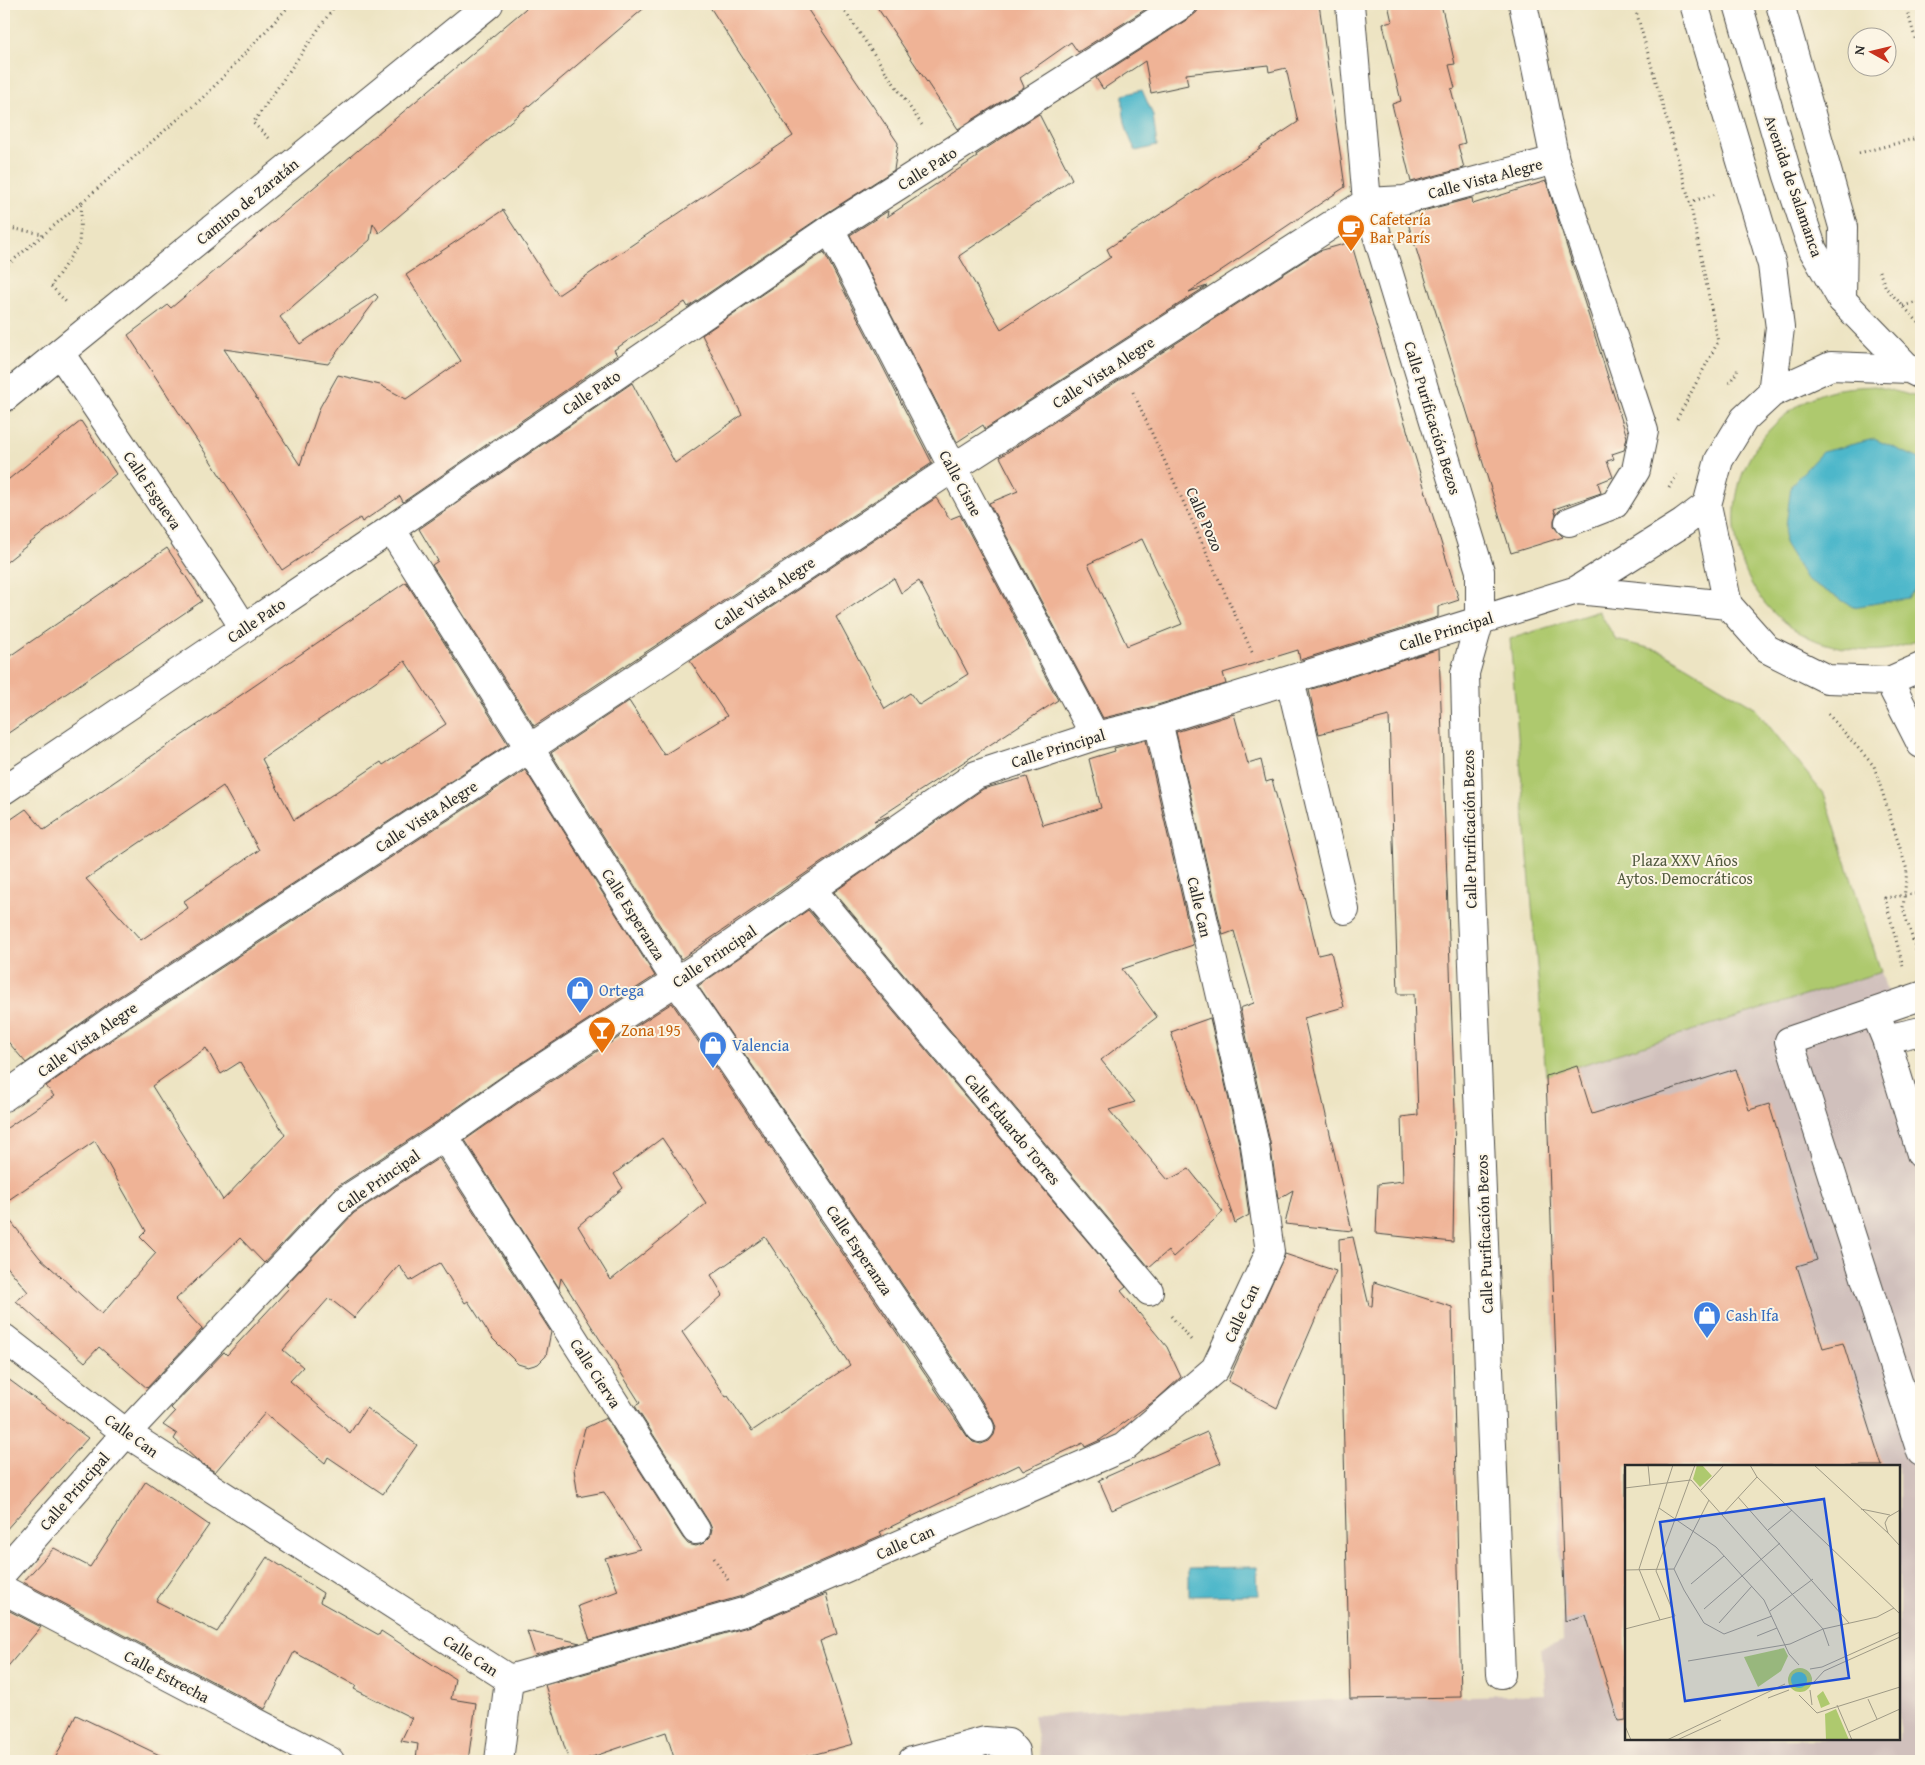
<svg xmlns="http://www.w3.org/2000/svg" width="1925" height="1765" font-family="'Gentium Book Plus',serif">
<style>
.industrial{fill:#d0c0bc;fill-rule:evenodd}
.green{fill:#aec96e;stroke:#6c7a4c}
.water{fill:#4db7ca;stroke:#3c717a}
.building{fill:#efb396;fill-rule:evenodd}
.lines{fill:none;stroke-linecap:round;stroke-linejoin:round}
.minor-casing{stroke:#484742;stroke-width:30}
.highway-casing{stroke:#484742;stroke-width:30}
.path{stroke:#484742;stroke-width:3;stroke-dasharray:1 4;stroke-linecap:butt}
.minor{stroke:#fff;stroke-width:28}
.highway{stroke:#fff;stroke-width:28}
.labels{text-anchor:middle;stroke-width:4;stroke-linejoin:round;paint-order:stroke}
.street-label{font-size:16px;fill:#2b2b2b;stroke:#fcf5e5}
.food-label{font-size:16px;fill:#c56008;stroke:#fcf5e5;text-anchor:start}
.park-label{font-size:16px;fill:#525a3f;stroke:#fcf5e5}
.shop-label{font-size:16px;fill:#366cbe;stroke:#fcf5e5;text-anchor:start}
.inset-road{fill:none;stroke:#9f9a86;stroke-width:1}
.view{fill:#1d4ed8;fill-opacity:0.15;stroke:#1d4ed8;stroke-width:2.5}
.inset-edge{fill:none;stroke:#2b2b2b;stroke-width:2.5}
</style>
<rect width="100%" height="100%" fill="#fcf5e5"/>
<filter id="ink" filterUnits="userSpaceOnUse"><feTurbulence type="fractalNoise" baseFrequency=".02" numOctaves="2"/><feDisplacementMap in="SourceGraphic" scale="10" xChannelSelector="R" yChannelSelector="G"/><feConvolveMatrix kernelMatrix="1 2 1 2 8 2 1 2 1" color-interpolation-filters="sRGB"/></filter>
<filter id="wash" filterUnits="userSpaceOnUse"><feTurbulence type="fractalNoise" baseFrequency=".0096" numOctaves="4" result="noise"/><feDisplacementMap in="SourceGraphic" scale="20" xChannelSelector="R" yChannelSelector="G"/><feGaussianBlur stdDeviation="1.12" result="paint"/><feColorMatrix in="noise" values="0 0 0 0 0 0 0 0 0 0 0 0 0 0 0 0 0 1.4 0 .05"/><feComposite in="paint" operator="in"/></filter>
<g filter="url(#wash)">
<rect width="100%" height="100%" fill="#ede4c3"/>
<path class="industrial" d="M 1881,972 L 1921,1101 L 1921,1761 L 1041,1761 L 1033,1715 L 1350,1699 L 1546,1694 L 1541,1649 L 1563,1641 L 1546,1076 ZM 1626,1466 L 1899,1466 L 1899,1739 L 1626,1739 Z"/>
<path class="green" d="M 1875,386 L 1921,398 L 1921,638 C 1898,651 1871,653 1844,648 C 1737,631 1698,499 1775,424 C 1790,410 1809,396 1830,391 C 1844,387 1861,387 1875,386 Z
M 1599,611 L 1616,640 L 1661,651 L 1753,706 L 1825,796 L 1881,972 L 1546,1076 L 1510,639 Z"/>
<path class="water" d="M 1142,90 L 1153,115 L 1157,146 L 1136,151 C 1126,133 1122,115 1123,95 Z
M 1874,439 L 1920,459 L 1921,461 L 1921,581 L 1908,598 L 1853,607 L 1806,579 L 1784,543 L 1791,485 L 1822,452 Z
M 1257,1567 L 1258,1595 L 1189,1596 L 1189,1568 Z"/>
<g id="blocks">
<path class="building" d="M 531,4 L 649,4 L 379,233 L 373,223 L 370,240 L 280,317 L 300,344 L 375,294 L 378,297 L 328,364 L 224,349 L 300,465 L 320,407 L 338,375 L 380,385 L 406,399 L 461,361 L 406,275 L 503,210 L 558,295 L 793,136 L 708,4 L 804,4 L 898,143 L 894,170 L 822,216 L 688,307 L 685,302 L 614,350 L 617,355 L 403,502 L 400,496 L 362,522 L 360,518 L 282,570 L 128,335 L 168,305 L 171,308 Z
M 875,4 L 1154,4 L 1078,52 L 1071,42 L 1020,78 L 1024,87 L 958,129 Z
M 1199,4 L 1319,4 L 1345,187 L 1189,292 L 1207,286 L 985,429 L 983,425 L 957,442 L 850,235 L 888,211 L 887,217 L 977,157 L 976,155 L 1039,114 L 1072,179 L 959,256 L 1001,329 L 1111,257 L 1107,249 L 1260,149 L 1260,147 L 1298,122 L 1286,68 L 1269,72 L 1268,65 L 1186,74 L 1188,85 L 1151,93 L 1145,61 L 1103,89 L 1096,78 L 1191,17 L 1197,12 Z
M 1388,4 L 1441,4 L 1455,64 L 1449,65 L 1455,88 L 1451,89 L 1465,143 L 1458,145 L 1464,168 L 1411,182 L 1392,104 L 1401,101 L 1383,24 L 1392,22 Z
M 1546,181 L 1627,437 L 1624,450 L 1612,454 L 1614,459 L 1607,461 L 1613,477 L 1598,483 L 1601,493 L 1554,509 L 1556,515 L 1554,520 L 1554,527 L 1563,537 L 1511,553 L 1408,223 L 1420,220 L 1419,212 L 1472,198 L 1473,204 Z
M 1351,242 L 1431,510 L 1459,600 L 1438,607 L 1438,617 L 1300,660 L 1298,650 L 1223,673 L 1226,684 L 1154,706 L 1103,718 L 989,503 L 1018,491 L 1000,457 L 1319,251 ZM 1142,539 L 1182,624 L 1127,646 L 1088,564 Z
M 824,252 L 932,463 L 534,726 L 432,565 L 438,561 L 419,529 L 632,383 L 675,463 L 742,415 L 702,335 Z
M 81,421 L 116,474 L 4,564 L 4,483 Z
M 936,498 L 950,519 L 960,515 L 1058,700 L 874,821 L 889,816 L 681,959 L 551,753 L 629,701 L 664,755 L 727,716 L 690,661 ZM 894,578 L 901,593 L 919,581 L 968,674 L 919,705 L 910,693 L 885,709 L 836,617 Z
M 167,548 L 202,601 L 4,736 L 4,660 Z
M 406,582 L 508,744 L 112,1001 L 26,1063 L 4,1037 L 4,824 L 26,809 L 44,830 ZM 405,661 L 446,724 L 383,765 L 381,762 L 294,820 L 262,759 ZM 223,786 L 259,850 L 184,901 L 188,908 L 141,940 L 86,879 Z
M 1439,649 L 1455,1111 L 1453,1242 L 1376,1234 L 1378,1184 L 1403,1181 L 1401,1117 L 1418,1115 L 1414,994 L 1398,994 L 1389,716 L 1319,734 L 1309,690 Z
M 1234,714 L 1248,764 L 1261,760 L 1266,782 L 1272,780 L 1305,900 L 1318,955 L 1331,952 L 1344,1007 L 1304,1018 L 1352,1231 L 1285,1224 L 1293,1190 L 1278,1199 L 1270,1142 L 1240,1008 L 1254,1003 L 1234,931 L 1223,935 L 1176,732 Z
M 1146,740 L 1193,945 L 1122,969 L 1157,1017 L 1101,1060 L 1135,1102 L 1109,1110 L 1168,1180 L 1189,1169 L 1223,1212 L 1173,1257 L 1168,1251 L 1149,1267 L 834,892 L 983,789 L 1027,777 L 1043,825 L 1101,808 L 1089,759 L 1115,751 L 1114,748 Z
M 525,770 L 655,976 L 511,1070 L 435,1123 L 335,1188 L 264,1263 L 240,1238 L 175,1300 L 202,1329 L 147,1388 L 99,1347 L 85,1362 L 16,1301 L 28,1292 L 4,1263 L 4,1213 L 40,1258 L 102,1314 L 156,1253 L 140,1237 L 146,1231 L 95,1141 L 4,1203 L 4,1130 L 54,1096 L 46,1086 L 130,1027 ZM 206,1048 L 221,1074 L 240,1062 L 285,1135 L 223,1200 L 152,1086 Z
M 808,910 L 1126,1287 L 1121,1291 L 1167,1347 L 1181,1377 L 1157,1399 L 1100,1440 L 1085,1447 L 1083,1443 L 1023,1471 L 1019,1465 L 880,1532 L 882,1535 L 742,1596 L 590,1640 L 578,1606 L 618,1591 L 605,1558 L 640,1549 L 604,1492 L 578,1497 L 574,1469 L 585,1428 L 606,1418 L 683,1538 L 688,1544 L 696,1546 L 704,1543 L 710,1537 L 712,1529 L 709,1522 L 635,1406 L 640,1403 L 561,1278 L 559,1288 L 465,1140 L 528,1096 L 672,1003 L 967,1436 L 973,1442 L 981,1444 L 989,1441 L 994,1435 L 996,1427 L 993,1420 L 980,1398 L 698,986 ZM 662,1138 L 706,1203 L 611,1280 L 578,1226 L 623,1188 L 614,1174 ZM 765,1237 L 850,1365 L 752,1431 L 728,1396 L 726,1397 L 682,1332 L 723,1295 L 711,1275 Z
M 1210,1018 L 1240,1148 L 1249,1215 L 1235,1223 L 1171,1032 Z
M 1577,1066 L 1592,1114 L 1736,1069 L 1749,1110 L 1769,1104 L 1817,1260 L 1797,1266 L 1823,1348 L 1843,1343 L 1882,1466 L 1626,1466 L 1626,1720 L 1618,1721 L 1586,1615 L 1565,1621 L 1546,1076 Z
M 439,1158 L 551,1332 L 546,1356 L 538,1364 L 528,1367 L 518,1364 L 492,1338 L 468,1301 L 465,1303 L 440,1263 L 410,1281 L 399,1265 L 354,1318 L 329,1298 L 283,1350 L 303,1367 L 290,1381 L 350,1433 L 366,1408 L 417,1445 L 383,1494 L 328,1457 L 325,1463 L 265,1413 L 215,1472 L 198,1461 L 174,1439 L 177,1434 L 163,1425 L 175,1412 L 171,1408 L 224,1352 L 227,1355 L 289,1288 L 286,1285 L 354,1213 Z
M 1353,1237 L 1369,1306 L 1372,1306 L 1374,1282 L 1452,1307 L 1461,1697 L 1350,1699 L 1339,1239 Z
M 1285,1254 L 1336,1271 L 1277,1408 L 1228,1381 Z
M 4,1376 L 88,1438 L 4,1532 Z
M 1207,1432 L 1221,1463 L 1112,1510 L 1099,1480 Z
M 146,1481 L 209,1525 L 156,1601 L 217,1632 L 267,1557 L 323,1593 L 320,1602 L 379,1635 L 381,1631 L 455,1679 L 451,1699 L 476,1703 L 468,1761 L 433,1761 L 416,1759 L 418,1744 L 401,1741 L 412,1718 L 354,1689 L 356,1686 L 294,1652 L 265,1709 L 23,1582 L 54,1548 L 90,1567 Z
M 826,1594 L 837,1634 L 820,1641 L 853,1744 L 789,1761 L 675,1761 L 666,1732 L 580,1761 L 569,1761 L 545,1685 L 751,1626 Z
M 4,1608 L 41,1627 L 4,1671 Z
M 527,1631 L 580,1643 L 535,1655 Z
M 76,1715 L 172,1761 L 54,1761 Z"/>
</g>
</g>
<g filter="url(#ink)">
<use href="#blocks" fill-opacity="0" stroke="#484742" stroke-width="1"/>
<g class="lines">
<g class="minor-casing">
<path id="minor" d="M 1350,4 L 1367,202 L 1480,571 L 1480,620 L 1465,673 L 1470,888 L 1501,1674
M 1523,4 L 1555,160 L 1644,431 L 1636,470 L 1615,504 L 1569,522
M 1780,4 L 1843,227 L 1842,300
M 830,229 L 953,468 L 1095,736
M 60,353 L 225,598 L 244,628
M 4,398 L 489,4
M 391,529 L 677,982 L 967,1407 L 980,1428
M 1577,590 L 1728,605
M 1290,680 L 1345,910
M 4,790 L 391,529 L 830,229 L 1183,4
M 812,890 L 1149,1291
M 1921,996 L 1789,1041 L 1921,1452
M 1875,1012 L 1886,1039 L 1921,1154
M 1886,1039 L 1921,1031
M 4,1097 L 121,1014 L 530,748 L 953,468 L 1367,202 L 1404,200 L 1555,160
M 444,1136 L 696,1530
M 4,1338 L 126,1433 L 509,1679 L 747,1611 L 1124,1447 L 1215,1369 L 1270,1252 L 1255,1145 L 1158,721
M 4,1571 L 126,1433 L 344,1201 L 444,1136 L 519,1083 L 703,964 L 976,775 L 1095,736 L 1158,721 L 1577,590 L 1683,523 L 1707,505
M 4,1590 L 330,1761
M 499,1761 L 509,1679
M 912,1761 L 985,1741 L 1008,1743 L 1015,1751 L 1016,1761"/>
</g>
<g class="highway-casing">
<path id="highway" d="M 1694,4 L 1772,265 L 1780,328 L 1772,393
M 1738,4 L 1788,176 L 1813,250 L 1842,300 L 1909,369
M 1921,375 L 1909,369 L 1831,366 L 1772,393 L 1744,419 L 1719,460 L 1707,505 L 1728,605 L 1767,649 L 1827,679 L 1889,681 L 1921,667
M 1889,681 L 1921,744"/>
</g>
<path class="path" d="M 840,4 L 924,128
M 1634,4 L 1690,202 L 1716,194
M 1905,4 L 1921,58
M 269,138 L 253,123 L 336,4
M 1859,153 L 1921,137
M 82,202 L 207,94 L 291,4
M 4,227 L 43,234
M 4,268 L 82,202 L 79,244 L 51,286 L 66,302
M 1879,271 L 1886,288 L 1921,325
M 1903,306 L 1921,301
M 1729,383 L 1737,372 L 1738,366
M 1133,392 L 1253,654
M 1677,419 L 1718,342 L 1690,202
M 1669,488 L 1677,475
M 1828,714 L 1874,766 L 1907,870 L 1903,908 L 1920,963
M 1903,966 L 1885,898 L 1921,893
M 1171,1316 L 1191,1340
M 714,1558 L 728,1580"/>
<use href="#minor" class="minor"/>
<use href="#highway" class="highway"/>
</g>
</g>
<defs>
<g id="cafe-pin" transform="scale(1.4375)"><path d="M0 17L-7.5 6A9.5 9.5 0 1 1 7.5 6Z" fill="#e8710a" stroke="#fcf5e5"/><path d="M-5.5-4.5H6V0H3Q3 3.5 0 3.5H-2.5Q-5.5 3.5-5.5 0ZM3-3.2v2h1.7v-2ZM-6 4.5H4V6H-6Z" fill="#fff"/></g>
<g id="shop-pin" transform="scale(1.4375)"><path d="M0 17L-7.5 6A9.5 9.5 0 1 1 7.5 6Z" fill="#3f7fe0" stroke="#fcf5e5"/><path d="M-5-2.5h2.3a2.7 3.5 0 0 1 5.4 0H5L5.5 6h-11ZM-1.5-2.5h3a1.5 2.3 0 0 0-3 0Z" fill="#fff"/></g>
<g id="bar-pin" transform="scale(1.4375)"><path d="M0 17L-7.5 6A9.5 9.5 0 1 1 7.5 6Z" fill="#e8710a" stroke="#fcf5e5"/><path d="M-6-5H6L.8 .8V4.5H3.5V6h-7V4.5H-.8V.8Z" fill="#fff"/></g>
</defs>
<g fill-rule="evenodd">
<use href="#cafe-pin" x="1351" y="228"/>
<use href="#shop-pin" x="580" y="990"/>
<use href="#bar-pin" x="602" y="1030"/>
<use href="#shop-pin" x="713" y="1045"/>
<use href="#shop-pin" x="1707" y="1315"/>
</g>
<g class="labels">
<g class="street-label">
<text transform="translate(927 168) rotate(-32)" y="6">Calle Pato</text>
<text transform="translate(1485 178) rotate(-15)" y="6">Calle Vista Alegre</text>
<text transform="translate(1794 186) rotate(71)" y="6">Avenida de Salamanca</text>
<text transform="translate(247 201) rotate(-39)" y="6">Camino de Zaratán</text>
<text transform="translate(1103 372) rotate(-33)" y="6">Calle Vista Alegre</text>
<text transform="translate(591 392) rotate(-34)" y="6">Calle Pato</text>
<text transform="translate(1433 418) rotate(73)" y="6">Calle Purificación Bezos</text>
<text transform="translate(961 483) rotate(62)" y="6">Calle Cisne</text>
<text transform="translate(153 490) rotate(56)" y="6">Calle Esgueva</text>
<text transform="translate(1205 519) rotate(66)" y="6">Calle Pozo</text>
<text transform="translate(764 593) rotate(-34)" y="6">Calle Vista Alegre</text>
<text transform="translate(256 620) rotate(-34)" y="6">Calle Pato</text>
<text transform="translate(1446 631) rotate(-17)" y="6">Calle Principal</text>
<text transform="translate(1058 748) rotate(-17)" y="6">Calle Principal</text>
<text transform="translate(426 816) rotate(-33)" y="6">Calle Vista Alegre</text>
<text transform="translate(1469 829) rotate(-91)" y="6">Calle Purificación Bezos</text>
<text transform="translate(1200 907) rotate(77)" y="6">Calle Can</text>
<text transform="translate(634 914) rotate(58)" y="6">Calle Esperanza</text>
<text transform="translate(714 956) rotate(-34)" y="6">Calle Principal</text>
<text transform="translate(87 1039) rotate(-35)" y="6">Calle Vista Alegre</text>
<text transform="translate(1013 1129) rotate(50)" y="6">Calle Eduardo Torres</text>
<text transform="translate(378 1181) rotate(-35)" y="6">Calle Principal</text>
<text transform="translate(1484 1234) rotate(-92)" y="6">Calle Purificación Bezos</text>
<text transform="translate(860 1250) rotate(56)" y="6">Calle Esperanza</text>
<text transform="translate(1241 1313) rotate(-65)" y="6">Calle Can</text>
<text transform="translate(596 1373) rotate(57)" y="6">Calle Cierva</text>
<text transform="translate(132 1435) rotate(36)" y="6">Calle Can</text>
<text transform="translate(74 1491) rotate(-49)" y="6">Calle Principal</text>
<text transform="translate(905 1542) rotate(-24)" y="6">Calle Can</text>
<text transform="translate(471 1655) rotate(33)" y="6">Calle Can</text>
<text transform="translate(167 1676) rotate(28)" y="6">Calle Estrecha</text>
</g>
<g class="food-label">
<text x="1370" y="225">Cafetería<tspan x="1370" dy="18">Bar París</tspan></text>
<text x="621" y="1036">Zona 195</text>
</g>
<g class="park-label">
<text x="1685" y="866">Plaza XXV Años<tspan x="1685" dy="18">Aytos. Democráticos</tspan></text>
</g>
<g class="shop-label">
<text x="599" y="996">Ortega</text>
<text x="732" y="1051">Valencia</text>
<text x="1726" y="1321">Cash Ifa</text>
</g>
</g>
<g transform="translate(1625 1465)">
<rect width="275" height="275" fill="#ede4c3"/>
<path d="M 72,0 L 77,0 L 87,11 L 75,22 L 68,14 ZM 159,183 L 163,191 L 156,206 L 133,222 L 119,192 ZM163 215a12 12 0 1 1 24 0a12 12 0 1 1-24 0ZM 198,226 L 205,239 L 196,243 L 192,231 ZM 211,244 L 224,275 L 201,275 L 200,249 Z" fill="#aec96e"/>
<path d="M166 215a8 8 0 1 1 16 0a8 8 0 1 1-16 0Z" fill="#4db7ca"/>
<path class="inset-road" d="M 23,0 L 25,20M 125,0 L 132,12 L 275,149M 189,0 L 263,68M 0,23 L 66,15 L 198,164 L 204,181M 76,25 L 99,0M 113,32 L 224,158M 84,35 L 49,104 L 59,125 L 79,158 L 99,169 L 147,151M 34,43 L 91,82 L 139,135 L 164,189 L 174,200M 236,44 L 265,50M 275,45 L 263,52 L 260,58 L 263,68 L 275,81M 97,50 L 132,12M 143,65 L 167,45M 0,105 L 49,104M 66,119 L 99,91M 79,144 L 155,78M 145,146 L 188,114M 35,155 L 14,104 L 48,0M 94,158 L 127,121M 0,164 L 50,151 L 31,106 L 70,0M 132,171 L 152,163M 63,196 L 165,179 L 198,164 L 252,152 L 269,143M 185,204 L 197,202 L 275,167M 189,217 L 199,206 L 275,172M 185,225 L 187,240M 174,230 L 192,248 L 275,222M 143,233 L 164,225M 243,234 L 252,254M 212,240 L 227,275M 0,261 L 6,275M 224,267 L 275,244M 42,275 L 160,219M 52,275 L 96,255"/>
<path class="view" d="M 199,34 L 224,213 L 60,236 L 35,57 Z"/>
<rect width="275" height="275" class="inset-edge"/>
</g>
<rect width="1925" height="1765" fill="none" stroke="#fcf5e5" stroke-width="20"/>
<g transform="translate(1872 52) rotate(278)"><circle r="24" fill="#fcf5e5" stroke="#a8a49b"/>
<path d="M0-4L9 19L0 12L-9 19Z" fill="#c8321e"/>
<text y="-8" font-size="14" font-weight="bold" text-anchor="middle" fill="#2b2b2b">N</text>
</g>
</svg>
